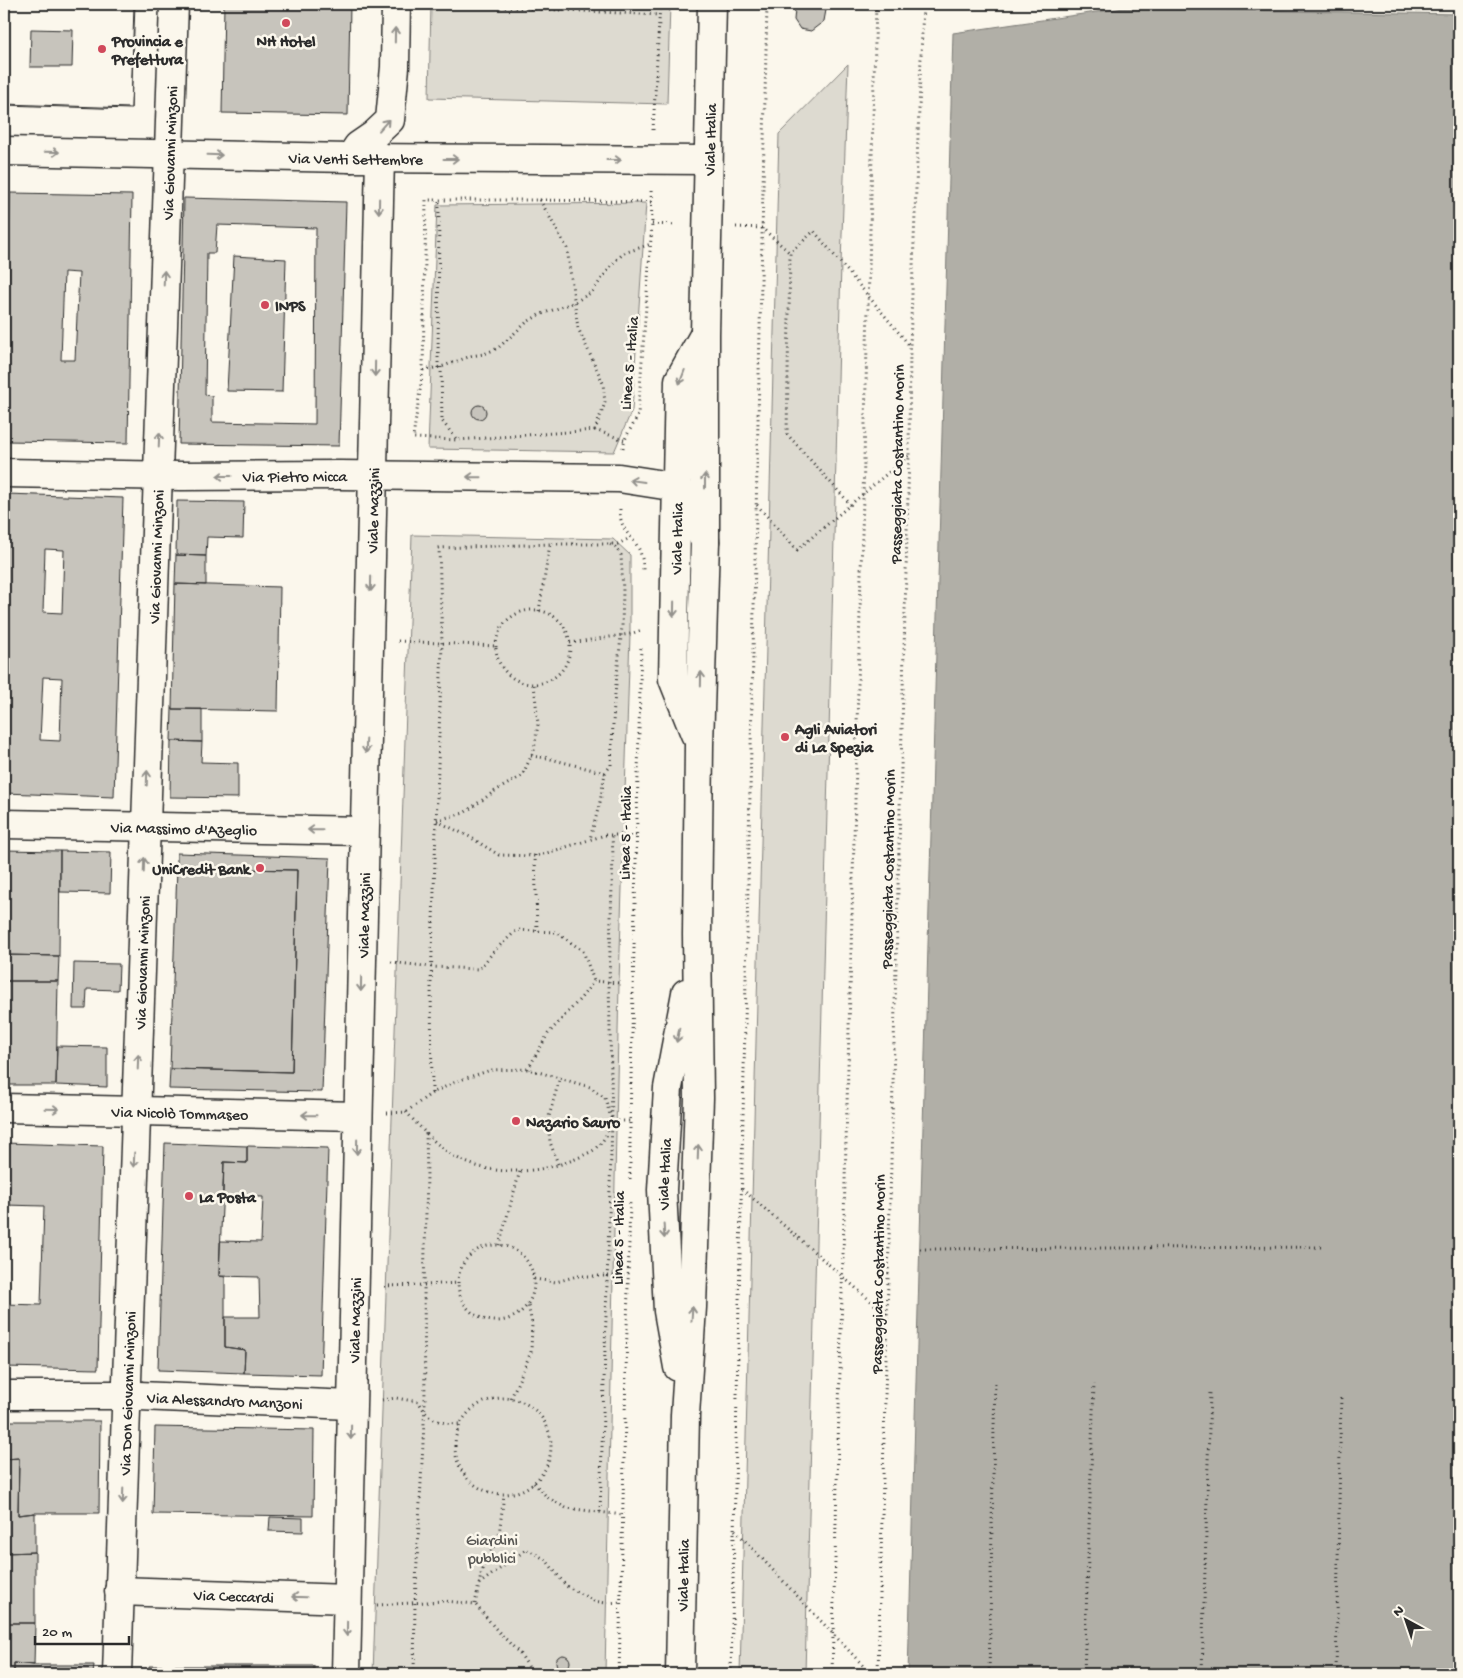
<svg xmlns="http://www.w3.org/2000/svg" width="1463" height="1678" font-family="'Gochi Hand',sans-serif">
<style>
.green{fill:#dddad0;stroke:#84827e}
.water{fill:#b1afa7;stroke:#7b7a75}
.building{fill:#c7c4bc;stroke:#2b2b2b;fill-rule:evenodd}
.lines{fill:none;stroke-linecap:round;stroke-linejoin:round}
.minor-casing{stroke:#2b2b2b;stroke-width:31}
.major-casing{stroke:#2b2b2b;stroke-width:31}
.path{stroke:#2b2b2b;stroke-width:3;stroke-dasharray:1 4;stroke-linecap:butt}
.minor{stroke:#fbf7ec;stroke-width:28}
.major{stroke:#fbf7ec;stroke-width:28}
.oneway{stroke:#93918c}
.poi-dot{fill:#d1495b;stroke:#fbf7ec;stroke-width:2}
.labels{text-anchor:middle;stroke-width:5;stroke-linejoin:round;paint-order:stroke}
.poi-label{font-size:16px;font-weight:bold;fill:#2b2b2b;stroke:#fbf7ec;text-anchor:start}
.street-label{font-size:16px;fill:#2b2b2b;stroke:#fbf7ec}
.park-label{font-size:16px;fill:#585754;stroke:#fbf7ec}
</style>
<rect width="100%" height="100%" fill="#fbf7ec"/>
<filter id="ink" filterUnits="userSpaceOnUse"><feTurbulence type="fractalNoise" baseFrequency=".02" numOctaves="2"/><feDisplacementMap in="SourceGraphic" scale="10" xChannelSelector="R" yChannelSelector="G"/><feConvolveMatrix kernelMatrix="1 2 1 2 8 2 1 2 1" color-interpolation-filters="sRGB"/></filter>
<g filter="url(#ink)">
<path class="green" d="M 431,4 L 670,4 L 667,104 L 429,98 Z
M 848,64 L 841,263 L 805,1674 L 740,1674 L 779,134 Z
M 646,203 L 632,410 L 614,452 L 428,449 L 437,205 Z
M 412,535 L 613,539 L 630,555 L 630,634 L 619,983 L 605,1674 L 373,1674 Z"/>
<path class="water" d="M 1124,8 L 1459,14 L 1459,1674 L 908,1674 L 953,33 Z"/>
<path class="building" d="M 4,4 L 134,4 L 131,108 L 4,104 ZM 31,29 L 73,30 L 72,67 L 30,67 Z
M 4,4 L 135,4 L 131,109 L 4,105 Z
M 224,4 L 350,4 L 348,115 L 222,113 Z
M 803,4 L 821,4 L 826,10 L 824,21 L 811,31 L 800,29 L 794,20 L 795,9 Z
M 10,193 L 132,195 L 128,443 L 6,441 Z
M 184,198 L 346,202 L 339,446 L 179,444 ZM 217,225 L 316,228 L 315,424 L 212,422 L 212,396 L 205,395 L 207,253 L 215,253 Z
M 234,256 L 286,259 L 282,392 L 227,391 Z
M 64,272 L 79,273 L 75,360 L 61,360 Z
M472 412a7 7 0 1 1 14 0a7 7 0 1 1-14 0Z
M 7,494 L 123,498 L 114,797 L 4,793 L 4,602 Z
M 177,501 L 244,502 L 243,538 L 207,537 L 206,556 L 176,555 Z
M 45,549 L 64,550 L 62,613 L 43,612 Z
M 176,555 L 206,556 L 206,585 L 175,584 Z
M 175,584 L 280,587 L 278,711 L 172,709 Z
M 43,677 L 62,678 L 60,741 L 40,740 Z
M 172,709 L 202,709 L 202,742 L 171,741 Z
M 171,741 L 202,742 L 201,762 L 238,763 L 238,798 L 170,797 Z
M 4,850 L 60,851 L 59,956 L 4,955 Z
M 60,851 L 111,852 L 110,893 L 60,892 Z
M 177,853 L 330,858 L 322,1092 L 169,1089 L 170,1069 L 292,1072 L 297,870 L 177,868 Z
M 177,868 L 297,870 L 292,1072 L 170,1069 Z
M 4,955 L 59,956 L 58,981 L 4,981 Z
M 74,963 L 119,964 L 118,990 L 87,989 L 86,1009 L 73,1009 Z
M 4,981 L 58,981 L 56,1085 L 4,1085 Z
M 57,1046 L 107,1047 L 107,1087 L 56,1085 Z
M 4,1143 L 103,1146 L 98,1369 L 4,1367 L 4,1304 L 41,1305 L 44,1206 L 4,1205 Z
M 165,1143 L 247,1146 L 247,1163 L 224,1162 L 219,1276 L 225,1277 L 225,1347 L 245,1350 L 244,1373 L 158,1370 Z
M 247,1146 L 328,1148 L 321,1375 L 244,1373 L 245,1350 L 225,1347 L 225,1317 L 260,1317 L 259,1277 L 219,1276 L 220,1242 L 221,1241 L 261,1242 L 263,1197 L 223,1196 L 224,1162 L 247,1163 Z
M 4,1421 L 7,1421 L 6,1459 L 4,1459 Z
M 7,1421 L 100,1421 L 99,1513 L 35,1513 L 18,1515 L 19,1458 L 6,1459 Z
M 155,1427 L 314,1430 L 313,1516 L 153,1514 Z
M 19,1458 L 18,1515 L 35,1513 L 35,1552 L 4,1553 L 4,1459 Z
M 270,1517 L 303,1518 L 303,1532 L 269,1531 Z
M 35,1552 L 35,1623 L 4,1623 L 4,1553 Z
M 4,1623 L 35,1623 L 34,1665 L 14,1663 L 14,1674 L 4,1674 Z
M556 1662a7 7 0 1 1 14 0a7 7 0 1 1-14 0Z
M 14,1663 L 34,1665 L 94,1665 L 93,1674 L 14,1674 Z
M 149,1666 L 314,1666 L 314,1674 L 149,1674 Z"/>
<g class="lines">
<g class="minor-casing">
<g id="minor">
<path id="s1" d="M 4,151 L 350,158 L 708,160"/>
<path d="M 350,158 L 358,146 L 374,135 L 390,120 L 395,67 L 396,4"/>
<path id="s2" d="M 4,473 L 181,476 L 340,475 L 619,478 L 677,487 L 705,541"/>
<path id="s3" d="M 4,824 L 364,831"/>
<path id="s4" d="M 4,1108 L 358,1116"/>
<path id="s5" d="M 9,1395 L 116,1395 L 351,1405"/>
<path id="s6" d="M 119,1591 L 347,1599"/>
<path id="s7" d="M 117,1674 L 174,4"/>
<path id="s8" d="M 346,1674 L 380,157"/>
</g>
</g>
<g class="major-casing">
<g id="major">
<path id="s9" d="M 695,734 L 673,679 L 679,380 L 704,335"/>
<path id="s10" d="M 678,1367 L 668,1311 L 662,1190 L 668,1088 L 686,993"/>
<path id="s11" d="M 680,1674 L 685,1415 L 692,1307 L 699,1098 L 697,935 L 699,745 L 705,541 L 705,334 L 712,4"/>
</g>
</g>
<path class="path" d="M 440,4 L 659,15
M 653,130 L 660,4
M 540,200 L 651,202
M 652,224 L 677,225
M 736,227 L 762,228 L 790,253
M 441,367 L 442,421 L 458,441
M 438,368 L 439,201
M 423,370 L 413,438 L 458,440 L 595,430
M 624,440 L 595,430 L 605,403 L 603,383 L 578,328 L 567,248 L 540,200 L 426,200 L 423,370 L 441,367 L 471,356 L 484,354 L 498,348 L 527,322 L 539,315 L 575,302 L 592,292 L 614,262 L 624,253 L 651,244
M 623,448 C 625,434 633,427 638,415 L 652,224 L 651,188
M 757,505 L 797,550 L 909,455
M 851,505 L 787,434 L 790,253 L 814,231 L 910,346
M 620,509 C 619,533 637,538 641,555 C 643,560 643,566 643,571
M496 647a37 37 0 1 1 74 0a37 37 0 1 1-74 0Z
M 539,611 L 550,544 L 618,544 L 630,538
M 398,641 L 496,646
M 570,643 L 630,634 L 642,630
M 531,756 L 547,758 L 605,773 L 600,802 L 590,839
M 605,773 L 611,765 L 614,704 L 622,627 L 623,591 L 621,555 L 615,547 L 609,544
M 437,820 L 464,813 L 495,791 L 522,776 L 534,750 L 538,724 L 534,684
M 437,821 L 470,837 L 499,855 L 537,856 L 605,835 L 636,835
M 535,855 L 537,931
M 391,962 L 432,967 L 479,969 L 496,949 L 517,930 L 556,932 L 583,951 L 594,981 L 619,983
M 528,1069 L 548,1034 L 581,998 L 594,981
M 432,1093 L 431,983 L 442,643 L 439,548 L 550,544
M 406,1112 C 424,1131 442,1153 468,1163 C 503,1177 550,1172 584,1155 C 588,1153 594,1151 597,1147 C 604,1141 607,1133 611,1124
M 387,1113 L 406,1112 L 432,1093 L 460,1080 L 491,1070 L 528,1069 L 590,1087 L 605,1098 L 612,1121 L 630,1121
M 558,1164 L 550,1142 L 548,1120 L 560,1077
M 630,1179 L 630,1121 L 641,645
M 742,1189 L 888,1316
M 499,1245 L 520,1171
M458 1283a38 38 0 1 1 76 0a38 38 0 1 1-76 0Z
M 920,1249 L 1324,1247
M 534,1279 L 556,1282 L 577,1276 L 628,1276
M 384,1286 L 424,1285 L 458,1283
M 511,1398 L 531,1352 L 532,1324 L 528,1304
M455 1446a48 48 0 1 1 96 0a48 48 0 1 1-96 0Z
M 382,1400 L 396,1398 L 419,1402 C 428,1420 440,1424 461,1424
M 534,1483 L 547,1497 L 566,1508 L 623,1515
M 600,1512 L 612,1121 L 609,982 L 613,855 L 612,836
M 735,1530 L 871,1674
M 479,1584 L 527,1549 L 546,1560 L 566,1586 L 594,1601 L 606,1603 L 621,1602
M 475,1604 L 482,1570 L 499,1535 L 504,1494
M 377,1605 L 444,1601 L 475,1604 L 496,1629 L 521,1655 L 533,1674
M 414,1674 L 415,1602 L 425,1403 L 424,1285 L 427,1176 L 426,1133
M 619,1674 L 630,1200
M 731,1674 L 767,4
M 832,1674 L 876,4
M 878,1674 L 909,454 L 910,346 L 923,4
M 989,1674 L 995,1380
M 1084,1674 L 1094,1384
M 1202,1674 L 1210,1392
M 1336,1674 L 1341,1394"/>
<use href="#minor" class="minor"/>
<use href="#major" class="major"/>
</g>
<defs><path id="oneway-shaft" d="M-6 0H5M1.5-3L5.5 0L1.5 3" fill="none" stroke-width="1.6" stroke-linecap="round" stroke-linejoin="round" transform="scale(1.25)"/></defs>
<g class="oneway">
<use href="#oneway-shaft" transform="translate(395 35) rotate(-89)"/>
<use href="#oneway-shaft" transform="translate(384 125) rotate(-49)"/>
<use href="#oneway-shaft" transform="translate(52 152) rotate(1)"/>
<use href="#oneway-shaft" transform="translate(215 155) rotate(2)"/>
<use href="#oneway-shaft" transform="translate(451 159)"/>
<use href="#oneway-shaft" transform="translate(614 160)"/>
<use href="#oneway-shaft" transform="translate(379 206) rotate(91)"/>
<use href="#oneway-shaft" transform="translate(164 278) rotate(-88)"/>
<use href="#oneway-shaft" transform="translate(375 369) rotate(91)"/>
<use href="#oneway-shaft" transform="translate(682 377) rotate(111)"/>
<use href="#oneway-shaft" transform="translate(159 440) rotate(-88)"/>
<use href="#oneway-shaft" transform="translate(224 476) rotate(180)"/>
<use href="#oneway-shaft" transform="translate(474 477) rotate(-179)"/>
<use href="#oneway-shaft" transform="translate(637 481) rotate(-172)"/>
<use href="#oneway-shaft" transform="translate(705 481) rotate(-90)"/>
<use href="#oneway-shaft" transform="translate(371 584) rotate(91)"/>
<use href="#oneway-shaft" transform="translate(674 609) rotate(91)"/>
<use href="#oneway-shaft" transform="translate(701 679) rotate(-89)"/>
<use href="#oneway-shaft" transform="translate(366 746) rotate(92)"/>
<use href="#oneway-shaft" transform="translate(147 778) rotate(-88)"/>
<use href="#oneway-shaft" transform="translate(315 830) rotate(-179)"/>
<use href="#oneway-shaft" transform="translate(144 865) rotate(-88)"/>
<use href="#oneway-shaft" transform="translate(361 984) rotate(91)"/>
<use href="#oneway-shaft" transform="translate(678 1035) rotate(101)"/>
<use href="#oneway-shaft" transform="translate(138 1062) rotate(-88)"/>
<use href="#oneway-shaft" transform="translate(52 1109) rotate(1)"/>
<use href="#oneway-shaft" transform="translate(309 1115) rotate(-179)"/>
<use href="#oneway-shaft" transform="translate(357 1147) rotate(91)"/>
<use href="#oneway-shaft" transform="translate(698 1152) rotate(-88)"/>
<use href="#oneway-shaft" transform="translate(134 1160) rotate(92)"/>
<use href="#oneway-shaft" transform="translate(664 1231) rotate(87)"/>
<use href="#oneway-shaft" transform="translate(692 1314) rotate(-86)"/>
<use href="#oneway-shaft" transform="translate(351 1432) rotate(91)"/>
<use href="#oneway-shaft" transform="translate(123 1496) rotate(92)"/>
<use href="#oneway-shaft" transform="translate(299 1597) rotate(-178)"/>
<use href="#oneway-shaft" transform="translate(347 1629) rotate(91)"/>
</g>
</g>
<g class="poi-dot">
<circle cx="286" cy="23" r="5"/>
<circle cx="102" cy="49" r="5"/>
<circle cx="265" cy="305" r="5"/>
<circle cx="785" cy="737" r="5"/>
<circle cx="260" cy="868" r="5"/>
<circle cx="516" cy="1121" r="5"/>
<circle cx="189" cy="1196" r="5"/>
</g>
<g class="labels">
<g class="poi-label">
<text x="112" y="46">Provincia e<tspan x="112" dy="18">Prefettura</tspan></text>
<text x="286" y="46" text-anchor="middle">NH Hotel</text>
<text x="275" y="311">INPS</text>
<text x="795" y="734">Agli Aviatori<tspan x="795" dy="18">di La Spezia</tspan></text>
<text x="250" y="874" text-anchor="end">UniCredit Bank</text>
<text x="526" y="1127">Nazario Sauro</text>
<text x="199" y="1202">La Posta</text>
</g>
<g class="street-label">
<text dy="6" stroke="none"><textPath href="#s11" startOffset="1535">Viale Italia</textPath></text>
<text dy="6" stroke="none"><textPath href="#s7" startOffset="1522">Via Giovanni Minzoni</textPath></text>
<text dy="6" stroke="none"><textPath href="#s1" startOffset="352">Via Venti Settembre</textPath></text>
<text transform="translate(628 363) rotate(-85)" y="6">Linea 5 - Italia</text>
<text transform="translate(896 464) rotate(-89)" y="6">Passeggiata Costantino Morin</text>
<text dy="6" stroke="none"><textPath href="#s2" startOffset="291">Via Pietro Micca</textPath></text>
<text dy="6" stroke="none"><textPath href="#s8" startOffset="1164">Viale Mazzini</textPath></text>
<text dy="6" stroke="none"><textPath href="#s9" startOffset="200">Viale Italia</textPath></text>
<text dy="6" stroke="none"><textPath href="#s7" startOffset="1118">Via Giovanni Minzoni</textPath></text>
<text dy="6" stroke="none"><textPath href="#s3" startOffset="180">Via Massimo d'Azeglio</textPath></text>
<text transform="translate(624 833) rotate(-89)" y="6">Linea 5 - Italia</text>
<text transform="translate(887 869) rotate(-89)" y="6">Passeggiata Costantino Morin</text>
<text dy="6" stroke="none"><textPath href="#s8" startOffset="759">Viale Mazzini</textPath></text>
<text dy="6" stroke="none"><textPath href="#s7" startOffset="712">Via Giovanni Minzoni</textPath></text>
<text dy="6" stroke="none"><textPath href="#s4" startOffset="176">Via Nicolò Tommaseo</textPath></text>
<text dy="6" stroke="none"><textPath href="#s10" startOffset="194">Viale Italia</textPath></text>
<text transform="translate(617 1238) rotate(-89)" y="6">Linea 5 - Italia</text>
<text transform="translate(877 1274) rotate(-89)" y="6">Passeggiata Costantino Morin</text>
<text dy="6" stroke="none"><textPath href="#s8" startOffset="354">Viale Mazzini</textPath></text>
<text dy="6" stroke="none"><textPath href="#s7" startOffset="281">Via Don Giovanni Minzoni</textPath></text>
<text dy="6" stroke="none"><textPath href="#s5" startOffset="216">Via Alessandro Manzoni</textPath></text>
<text dy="6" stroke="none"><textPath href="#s11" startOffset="99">Viale Italia</textPath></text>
<text dy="6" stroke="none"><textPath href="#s6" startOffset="115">Via Ceccardi</textPath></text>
</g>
<g class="park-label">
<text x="492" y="1545">Giardini<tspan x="492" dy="18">pubblici</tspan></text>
</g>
</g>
<rect width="1463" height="1678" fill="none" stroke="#fbf7ec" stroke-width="20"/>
<rect x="10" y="10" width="1443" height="1658" fill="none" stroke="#2b2b2b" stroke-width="2" filter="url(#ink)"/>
<g transform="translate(1406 1620) rotate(320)" stroke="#fbf7ec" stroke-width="4" paint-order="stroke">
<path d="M0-4L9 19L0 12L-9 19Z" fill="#2b2b2b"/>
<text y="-8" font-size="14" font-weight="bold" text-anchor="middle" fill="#2b2b2b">N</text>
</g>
<path d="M35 1636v8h94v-8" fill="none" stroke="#2b2b2b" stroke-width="2.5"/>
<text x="42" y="1636" font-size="15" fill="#2b2b2b" stroke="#fbf7ec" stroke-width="4" paint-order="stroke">20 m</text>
</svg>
